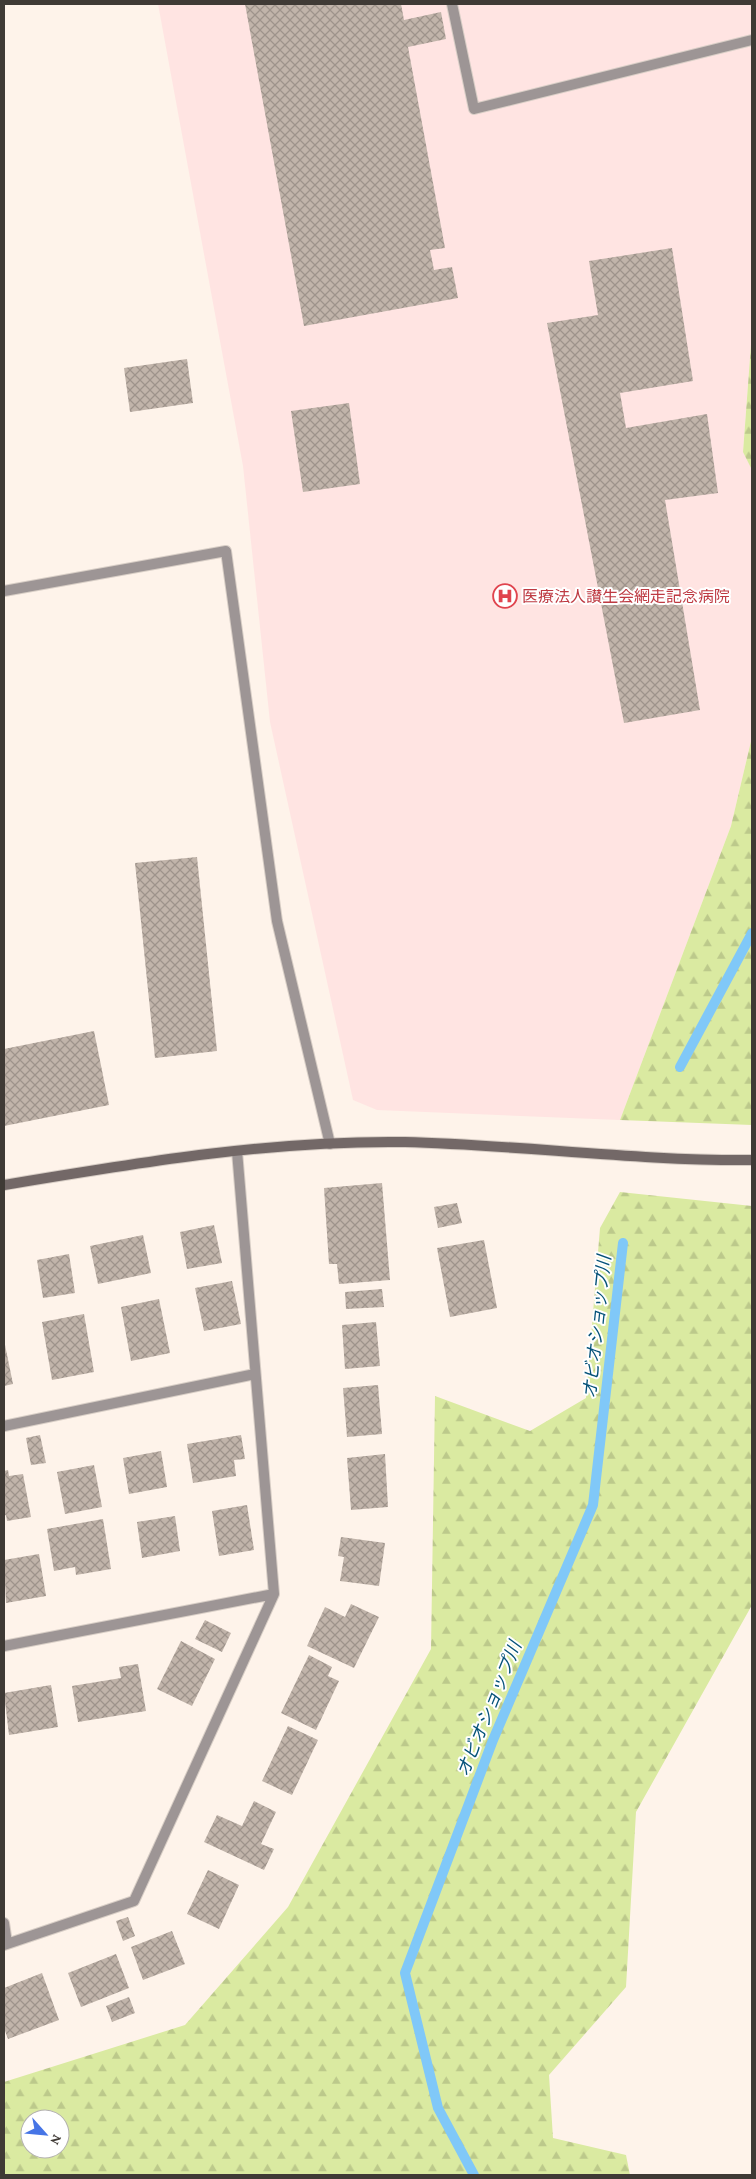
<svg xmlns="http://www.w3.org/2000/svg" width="756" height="2179" font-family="'Crimson Pro','Noto Sans JP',serif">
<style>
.medical{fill:#ffe4e2}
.forest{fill:url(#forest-firs);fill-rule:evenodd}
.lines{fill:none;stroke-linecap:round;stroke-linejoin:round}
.stream{stroke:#80c8f8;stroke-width:10}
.building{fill:url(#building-cross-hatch)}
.lane-casing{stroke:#d8cec6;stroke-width:12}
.street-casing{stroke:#d8cec6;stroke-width:12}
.secondary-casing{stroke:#d8cec6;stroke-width:12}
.lane{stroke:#9d9595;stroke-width:10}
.street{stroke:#9d9595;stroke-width:10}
.secondary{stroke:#736867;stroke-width:10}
.labels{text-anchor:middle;stroke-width:4;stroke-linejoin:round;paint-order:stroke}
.health-label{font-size:16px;fill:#be3a42;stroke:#fff;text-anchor:start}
.water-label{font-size:18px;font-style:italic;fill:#055279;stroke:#fff}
</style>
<defs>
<pattern id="forest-firs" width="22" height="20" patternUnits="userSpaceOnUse" patternTransform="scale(1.25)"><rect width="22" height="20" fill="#daeaa1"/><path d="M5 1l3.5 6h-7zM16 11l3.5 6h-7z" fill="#bcc98b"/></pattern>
<pattern id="building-cross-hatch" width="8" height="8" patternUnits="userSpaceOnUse" patternTransform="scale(1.25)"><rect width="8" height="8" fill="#c1b4aa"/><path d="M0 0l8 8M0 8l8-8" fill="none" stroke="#9e938b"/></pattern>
</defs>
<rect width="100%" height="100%" fill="#fef3ea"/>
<path class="medical" d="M 158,4 L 752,4 L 752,331 L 743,451 L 752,470 L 752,737 L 731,826 L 620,1120 L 377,1110 L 353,1100 L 270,722 L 243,466 Z"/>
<path class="forest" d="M 752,331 L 752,470 L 743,452 Z
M 752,737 L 752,1125 L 620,1120 L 731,826 Z
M 620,1192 L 752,1206 L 752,1605 L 636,1812 L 626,1987 L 549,2075 L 553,2138 L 626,2155 L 630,2175 L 4,2175 L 4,2082 L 185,2025 L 288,1907 L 431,1649 L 435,1396 L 530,1431 L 586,1398 L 600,1228 ZM 30,2119 L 60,2119 L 60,2149 L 30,2149 Z"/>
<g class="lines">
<path class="stream" d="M 680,1067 L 752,933
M 474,2175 L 438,2108 L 405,1973 L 493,1740 L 593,1505 L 623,1243"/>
</g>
<path class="building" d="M 245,4 L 401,4 L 404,20 L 441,12 L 446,39 L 408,47 L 445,248 L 430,250 L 434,270 L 452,267 L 458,298 L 304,326 Z
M 672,248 L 693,381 L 620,393 L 626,428 L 707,414 L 718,493 L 665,500 L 700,710 L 624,723 L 547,323 L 598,315 L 589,261 Z
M 187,359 L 193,403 L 130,412 L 124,368 Z
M 349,403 L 360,484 L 303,492 L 291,411 Z
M 197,857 L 217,1051 L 155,1058 L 135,863 Z
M 94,1031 L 109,1105 L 4,1126 L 4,1049 Z
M 382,1183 L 390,1280 L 339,1284 L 337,1264 L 329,1264 L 324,1188 Z
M 457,1203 L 462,1223 L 438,1228 L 434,1207 Z
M 214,1225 L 222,1263 L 187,1269 L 180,1232 Z
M 143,1235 L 151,1273 L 98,1284 L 90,1246 Z
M 484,1240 L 497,1308 L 450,1317 L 437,1248 Z
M 69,1254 L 75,1293 L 43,1298 L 37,1260 Z
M 232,1281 L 241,1324 L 204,1331 L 195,1288 Z
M 382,1289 L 384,1307 L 346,1309 L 345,1292 Z
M 159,1299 L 170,1353 L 131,1361 L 121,1307 Z
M 84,1314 L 94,1372 L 52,1380 L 42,1322 Z
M 376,1322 L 380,1366 L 345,1369 L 342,1325 Z
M 4,1340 L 13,1384 L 4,1386 Z
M 378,1385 L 382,1434 L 347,1437 L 343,1388 Z
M 40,1435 L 46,1463 L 31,1465 L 26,1438 Z
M 241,1435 L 245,1459 L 234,1460 L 236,1476 L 193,1483 L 187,1444 Z
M 161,1451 L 167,1487 L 129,1494 L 123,1458 Z
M 385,1454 L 388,1507 L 351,1510 L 347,1458 Z
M 94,1465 L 102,1507 L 65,1514 L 57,1472 Z
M 8,1470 L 9,1476 L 23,1474 L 31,1517 L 7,1521 L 6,1515 L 4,1516 L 4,1471 Z
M 247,1505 L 254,1550 L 219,1556 L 212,1511 Z
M 175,1516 L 180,1551 L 142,1558 L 137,1522 Z
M 103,1519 L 111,1569 L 76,1575 L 75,1567 L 54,1571 L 47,1529 Z
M 341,1537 L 385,1543 L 379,1586 L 340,1581 L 344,1557 L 338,1556 Z
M 39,1554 L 46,1596 L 6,1603 L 4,1560 Z
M 351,1604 L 379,1617 L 354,1668 L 307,1646 L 325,1607 L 345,1617 Z
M 205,1620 L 231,1633 L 222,1652 L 195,1639 Z
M 181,1641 L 215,1659 L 192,1706 L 157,1689 Z
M 309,1655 L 332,1667 L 328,1676 L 339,1681 L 316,1730 L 281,1713 Z
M 138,1664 L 146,1711 L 78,1722 L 72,1686 L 121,1678 L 119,1667 Z
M 51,1685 L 58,1727 L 9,1735 L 4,1693 Z
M 288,1726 L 318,1740 L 292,1795 L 262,1781 Z
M 254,1801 L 276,1812 L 261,1844 L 274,1849 L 264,1870 L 204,1842 L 217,1815 L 242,1826 Z
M 208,1870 L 239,1885 L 219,1929 L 187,1914 Z
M 128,1917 L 135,1936 L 123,1941 L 116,1921 Z
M 172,1931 L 185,1964 L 143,1980 L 131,1947 Z
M 116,1954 L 129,1988 L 81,2007 L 68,1973 Z
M 42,1973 L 59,2020 L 8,2039 L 4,2028 L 4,1988 Z
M 129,1997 L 135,2013 L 112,2022 L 106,2006 Z"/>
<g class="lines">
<g class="lane-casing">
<path id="lane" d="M 452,4 L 474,109 L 752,40"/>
</g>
<g class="street-casing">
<path id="street" d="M 4,591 L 226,551 L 277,921 L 330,1144
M 4,1426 L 255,1374
M 4,1646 L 274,1594
M 4,1923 L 7,1943
M 4,1945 L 134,1901 L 274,1594 L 237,1151"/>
</g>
<g class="secondary-casing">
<path id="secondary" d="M 4,1185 C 136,1163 271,1140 405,1142 C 521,1145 637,1161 752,1160"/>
</g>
<use href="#lane" class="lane"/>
<use href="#street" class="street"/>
<use href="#secondary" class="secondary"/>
</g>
<defs>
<g id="hospital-ring" transform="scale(1.25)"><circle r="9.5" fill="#fff" stroke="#e0444e" stroke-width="1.5"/><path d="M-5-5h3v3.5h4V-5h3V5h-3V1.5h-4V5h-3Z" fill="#e0444e"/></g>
</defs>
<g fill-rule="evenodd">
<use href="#hospital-ring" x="505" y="596"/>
</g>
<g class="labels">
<g class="health-label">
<text x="522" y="602">医療法人讃生会網走記念病院</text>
</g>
<g class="water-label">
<text transform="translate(597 1327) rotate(-84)" y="6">オビオショップ川</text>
<text transform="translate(489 1709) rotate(-68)" y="6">オビオショップ川</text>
</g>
</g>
<rect width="756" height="2179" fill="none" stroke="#3f3a35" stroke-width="10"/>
<g transform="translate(45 2134) rotate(117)"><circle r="24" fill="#ffffff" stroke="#b2b0ae"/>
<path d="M0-4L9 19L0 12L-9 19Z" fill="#4675e6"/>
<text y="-8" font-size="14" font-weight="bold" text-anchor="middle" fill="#3f3a35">N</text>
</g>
</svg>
